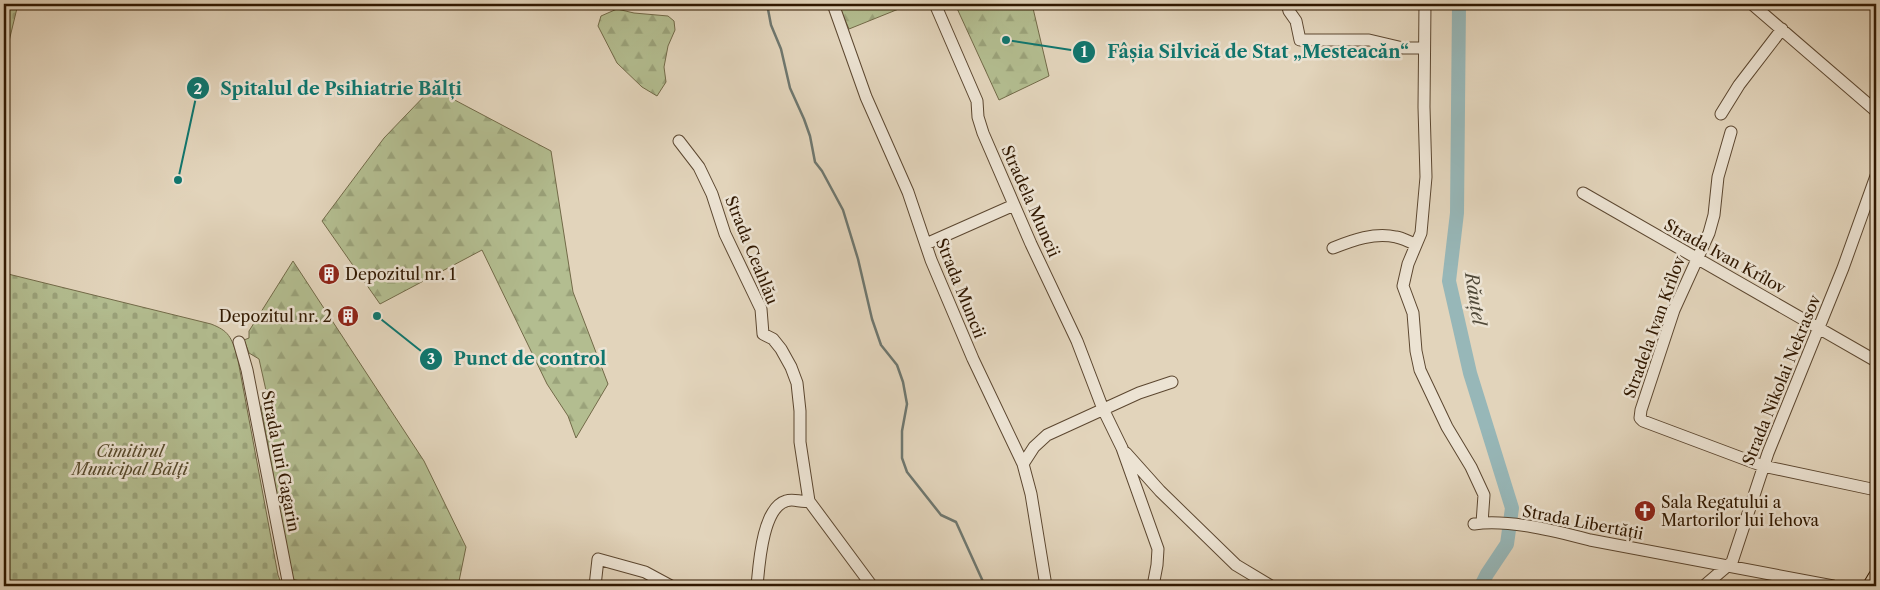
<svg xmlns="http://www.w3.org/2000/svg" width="1880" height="590" font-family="'Libre Caslon Text',serif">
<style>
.forest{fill:url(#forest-firs);stroke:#726a48}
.cemetery{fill:url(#cemetery-stones);stroke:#726a48}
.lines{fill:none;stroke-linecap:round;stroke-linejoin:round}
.stream{stroke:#6e776f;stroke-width:2.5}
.river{stroke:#97b7b8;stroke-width:14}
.minor-casing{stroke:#5c4730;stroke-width:13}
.major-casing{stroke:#301801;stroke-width:16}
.minor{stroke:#ece3d3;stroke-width:11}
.major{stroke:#e2d4bb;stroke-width:14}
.labels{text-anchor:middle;stroke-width:5;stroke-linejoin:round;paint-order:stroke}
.street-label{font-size:16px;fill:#301801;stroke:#ece3d3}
.poi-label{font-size:16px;fill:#301801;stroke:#ece3d3;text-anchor:start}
.park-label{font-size:16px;font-style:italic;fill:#574a2c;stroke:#ece3d3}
.water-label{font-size:18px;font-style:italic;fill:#4f4838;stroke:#ece3d3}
.leader{fill:none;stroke:#0f766e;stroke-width:2}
.callout-dot{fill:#0f766e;stroke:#ece3d3;stroke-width:2}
.mark-label{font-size:15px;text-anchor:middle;font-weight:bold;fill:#fff}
.callout-label{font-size:18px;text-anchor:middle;font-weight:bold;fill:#0f766e;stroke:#ece3d3;stroke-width:5;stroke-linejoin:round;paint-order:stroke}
</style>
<defs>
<pattern id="forest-firs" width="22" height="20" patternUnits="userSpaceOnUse" patternTransform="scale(1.25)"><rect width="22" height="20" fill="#b3bd90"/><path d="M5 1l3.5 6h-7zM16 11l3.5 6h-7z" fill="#9aa27a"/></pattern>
<pattern id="cemetery-stones" width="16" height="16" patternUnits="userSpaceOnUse" patternTransform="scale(1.25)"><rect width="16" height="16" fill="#b3bd90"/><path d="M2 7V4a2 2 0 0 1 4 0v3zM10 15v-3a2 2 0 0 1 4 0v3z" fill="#9aa27a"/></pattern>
</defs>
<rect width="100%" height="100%" fill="#e2d4bb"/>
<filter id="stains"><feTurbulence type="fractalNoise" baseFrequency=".004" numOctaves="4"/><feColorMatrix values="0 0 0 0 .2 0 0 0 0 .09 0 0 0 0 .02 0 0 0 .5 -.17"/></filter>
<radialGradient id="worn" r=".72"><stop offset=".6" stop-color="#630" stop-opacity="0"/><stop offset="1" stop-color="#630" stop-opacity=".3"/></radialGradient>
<path class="forest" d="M 838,4 L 911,4 L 849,29 Z
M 955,4 L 1032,4 L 1049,76 L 999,100 Z
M 617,9 L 634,13 L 668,16 L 674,21 L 675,30 L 668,46 L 664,67 L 666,82 L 657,96 L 642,87 L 617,63 L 598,26 L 601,16 Z
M 432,88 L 551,151 L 573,292 L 608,384 L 576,438 L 568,416 L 547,384 L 482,250 L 380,304 L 322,221 L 384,138 Z
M 293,261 L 424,461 L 466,547 L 458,586 L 320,586 L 292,579 L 261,407 L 267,395 L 259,359 L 249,353 L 244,340 L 249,338 L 249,331 Z"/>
<path class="cemetery" d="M 4,4 L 18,4 L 4,62 Z
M 4,273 L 211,324 C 229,331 231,337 237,355 L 278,575 L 282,586 L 4,586 Z"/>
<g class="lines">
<path class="stream" d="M 767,4 L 771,25 L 781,49 L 790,88 L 804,119 L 810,136 L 815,162 L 822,171 L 843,210 L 858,259 L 872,319 L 881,345 L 897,365 L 903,382 L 907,404 L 902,431 L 902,458 L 907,472 L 941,515 L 956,522 L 985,586"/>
<path class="river" d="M 1459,4 L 1457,213 L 1449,281 L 1470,373 L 1512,508 L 1507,544 L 1487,574 L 1481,586"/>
<g class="minor-casing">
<path id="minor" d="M 833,4 L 866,97 L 908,192 L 931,260 L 973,359 L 1023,464 L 1031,494 L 1046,586
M 935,4 L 977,101 L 978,117 L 983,133 L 1031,244 L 1077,341 L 1103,409 L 1122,448 L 1158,549 L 1157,565 L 1153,586
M 1287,4 L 1289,11 L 1296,21 L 1300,40 L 1369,40 L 1403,48 L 1424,48
M 1425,4 L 1424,107 L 1426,177 L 1421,233 L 1408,264 L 1403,286 L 1413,313 L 1416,351 L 1420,370 L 1447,427 L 1471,467 L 1484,495 L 1482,523
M 1752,4 L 1876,111
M 1721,114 L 1739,85 L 1782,29
M 1731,132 L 1718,177 L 1714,215 L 1709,233 L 1674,310 L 1641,410 L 1640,418 L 1643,421 L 1763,466 L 1876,490
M 679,141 L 699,167 L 712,194 L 725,234 L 761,309 L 763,334 L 773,339 L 781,349 L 791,367 L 797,383 L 800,411 L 800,442 L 809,501 L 872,586
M 1583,193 L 1876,361
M 926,244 L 1014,205
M 1333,248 C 1353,240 1375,232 1396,237 C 1403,238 1409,242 1415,244
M 239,342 L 247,370 L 289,586
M 1126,453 L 1160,491 L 1236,565 L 1271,586
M 1023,464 L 1034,447 L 1047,435 L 1139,393 L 1172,382
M 1474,524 C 1509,519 1556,531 1590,540 L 1833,586
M 595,586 L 598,559 L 645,572 L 671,586
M 757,586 C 759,566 762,508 786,501 C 794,498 801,503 809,501
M 1704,586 L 1732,562 L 1768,453 L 1843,268 L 1876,176"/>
</g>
<g class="major-casing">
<path id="major" d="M 1870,586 L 1876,576"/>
</g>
<use href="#minor" class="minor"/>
<use href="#major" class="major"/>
</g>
<defs>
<g id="building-disc" transform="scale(1.125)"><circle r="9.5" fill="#8f2418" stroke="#ece3d3"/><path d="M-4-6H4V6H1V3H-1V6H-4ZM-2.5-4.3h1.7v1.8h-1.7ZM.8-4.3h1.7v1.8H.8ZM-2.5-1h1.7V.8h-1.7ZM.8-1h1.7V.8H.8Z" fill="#fff"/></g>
<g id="church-disc" transform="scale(1.125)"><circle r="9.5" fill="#8f2418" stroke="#ece3d3"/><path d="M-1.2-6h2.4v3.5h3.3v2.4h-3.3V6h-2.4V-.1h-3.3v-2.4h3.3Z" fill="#fff"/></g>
</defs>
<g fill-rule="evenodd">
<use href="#building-disc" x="329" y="274"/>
<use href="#building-disc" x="348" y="316"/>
<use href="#church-disc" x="1645" y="511"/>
</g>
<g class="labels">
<g class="street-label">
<text transform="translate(1031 201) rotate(66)" y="6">Stradela Muncii</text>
<text transform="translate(752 250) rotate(68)" y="6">Strada Ceahlău</text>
<text transform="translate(1725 256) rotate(29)" y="6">Strada Ivan Krîlov</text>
<text transform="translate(961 288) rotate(68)" y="6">Strada Muncii</text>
<text transform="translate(1654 327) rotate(-70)" y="6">Stradela Ivan Krîlov</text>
<text transform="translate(1781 380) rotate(-68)" y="6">Strada Nikolai Nekrasov</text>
<text transform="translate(281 461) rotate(79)" y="6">Strada Iuri Gagarin</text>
<text transform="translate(1583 522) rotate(11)" y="6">Strada Libertății</text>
</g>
<g class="poi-label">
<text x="345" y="280">Depozitul nr. 1</text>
<text x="332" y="322" text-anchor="end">Depozitul nr. 2</text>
<text x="1661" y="508">Sala Regatului a<tspan x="1661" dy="18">Martorilor lui Iehova</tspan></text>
</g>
<g class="park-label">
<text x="130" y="457">Cimitirul<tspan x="130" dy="18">Municipal Bălţi</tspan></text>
</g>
<g class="water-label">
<text transform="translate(1475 299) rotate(81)" y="6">Răuțel</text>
</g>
</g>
<path class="leader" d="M1006 40L1084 52M178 180L198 88M377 316L431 359"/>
<g class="callout-dot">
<circle cx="1006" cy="40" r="5"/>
<circle cx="178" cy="180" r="5"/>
<circle cx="377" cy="316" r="5"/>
<circle cx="1084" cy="52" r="12"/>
<circle cx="198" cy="88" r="12"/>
<circle cx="431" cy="359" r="12"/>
</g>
<g class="mark-label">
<text x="1084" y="57">1</text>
<text x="198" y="94">2</text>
<text x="431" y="364">3</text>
</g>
<g class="callout-label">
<text x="1258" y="58">Fâșia Silvică de Stat „Mesteacăn“</text>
<text x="341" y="95">Spitalul de Psihiatrie Bălți</text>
<text x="530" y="365">Punct de control</text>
</g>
<rect width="1880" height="590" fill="none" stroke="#e2d4bb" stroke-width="20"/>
<rect x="5" y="5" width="1870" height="580" fill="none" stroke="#301801" stroke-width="2.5"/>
<rect x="10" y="10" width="1860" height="570" fill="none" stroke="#301801"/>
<rect width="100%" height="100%" filter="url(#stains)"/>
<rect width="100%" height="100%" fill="url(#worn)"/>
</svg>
